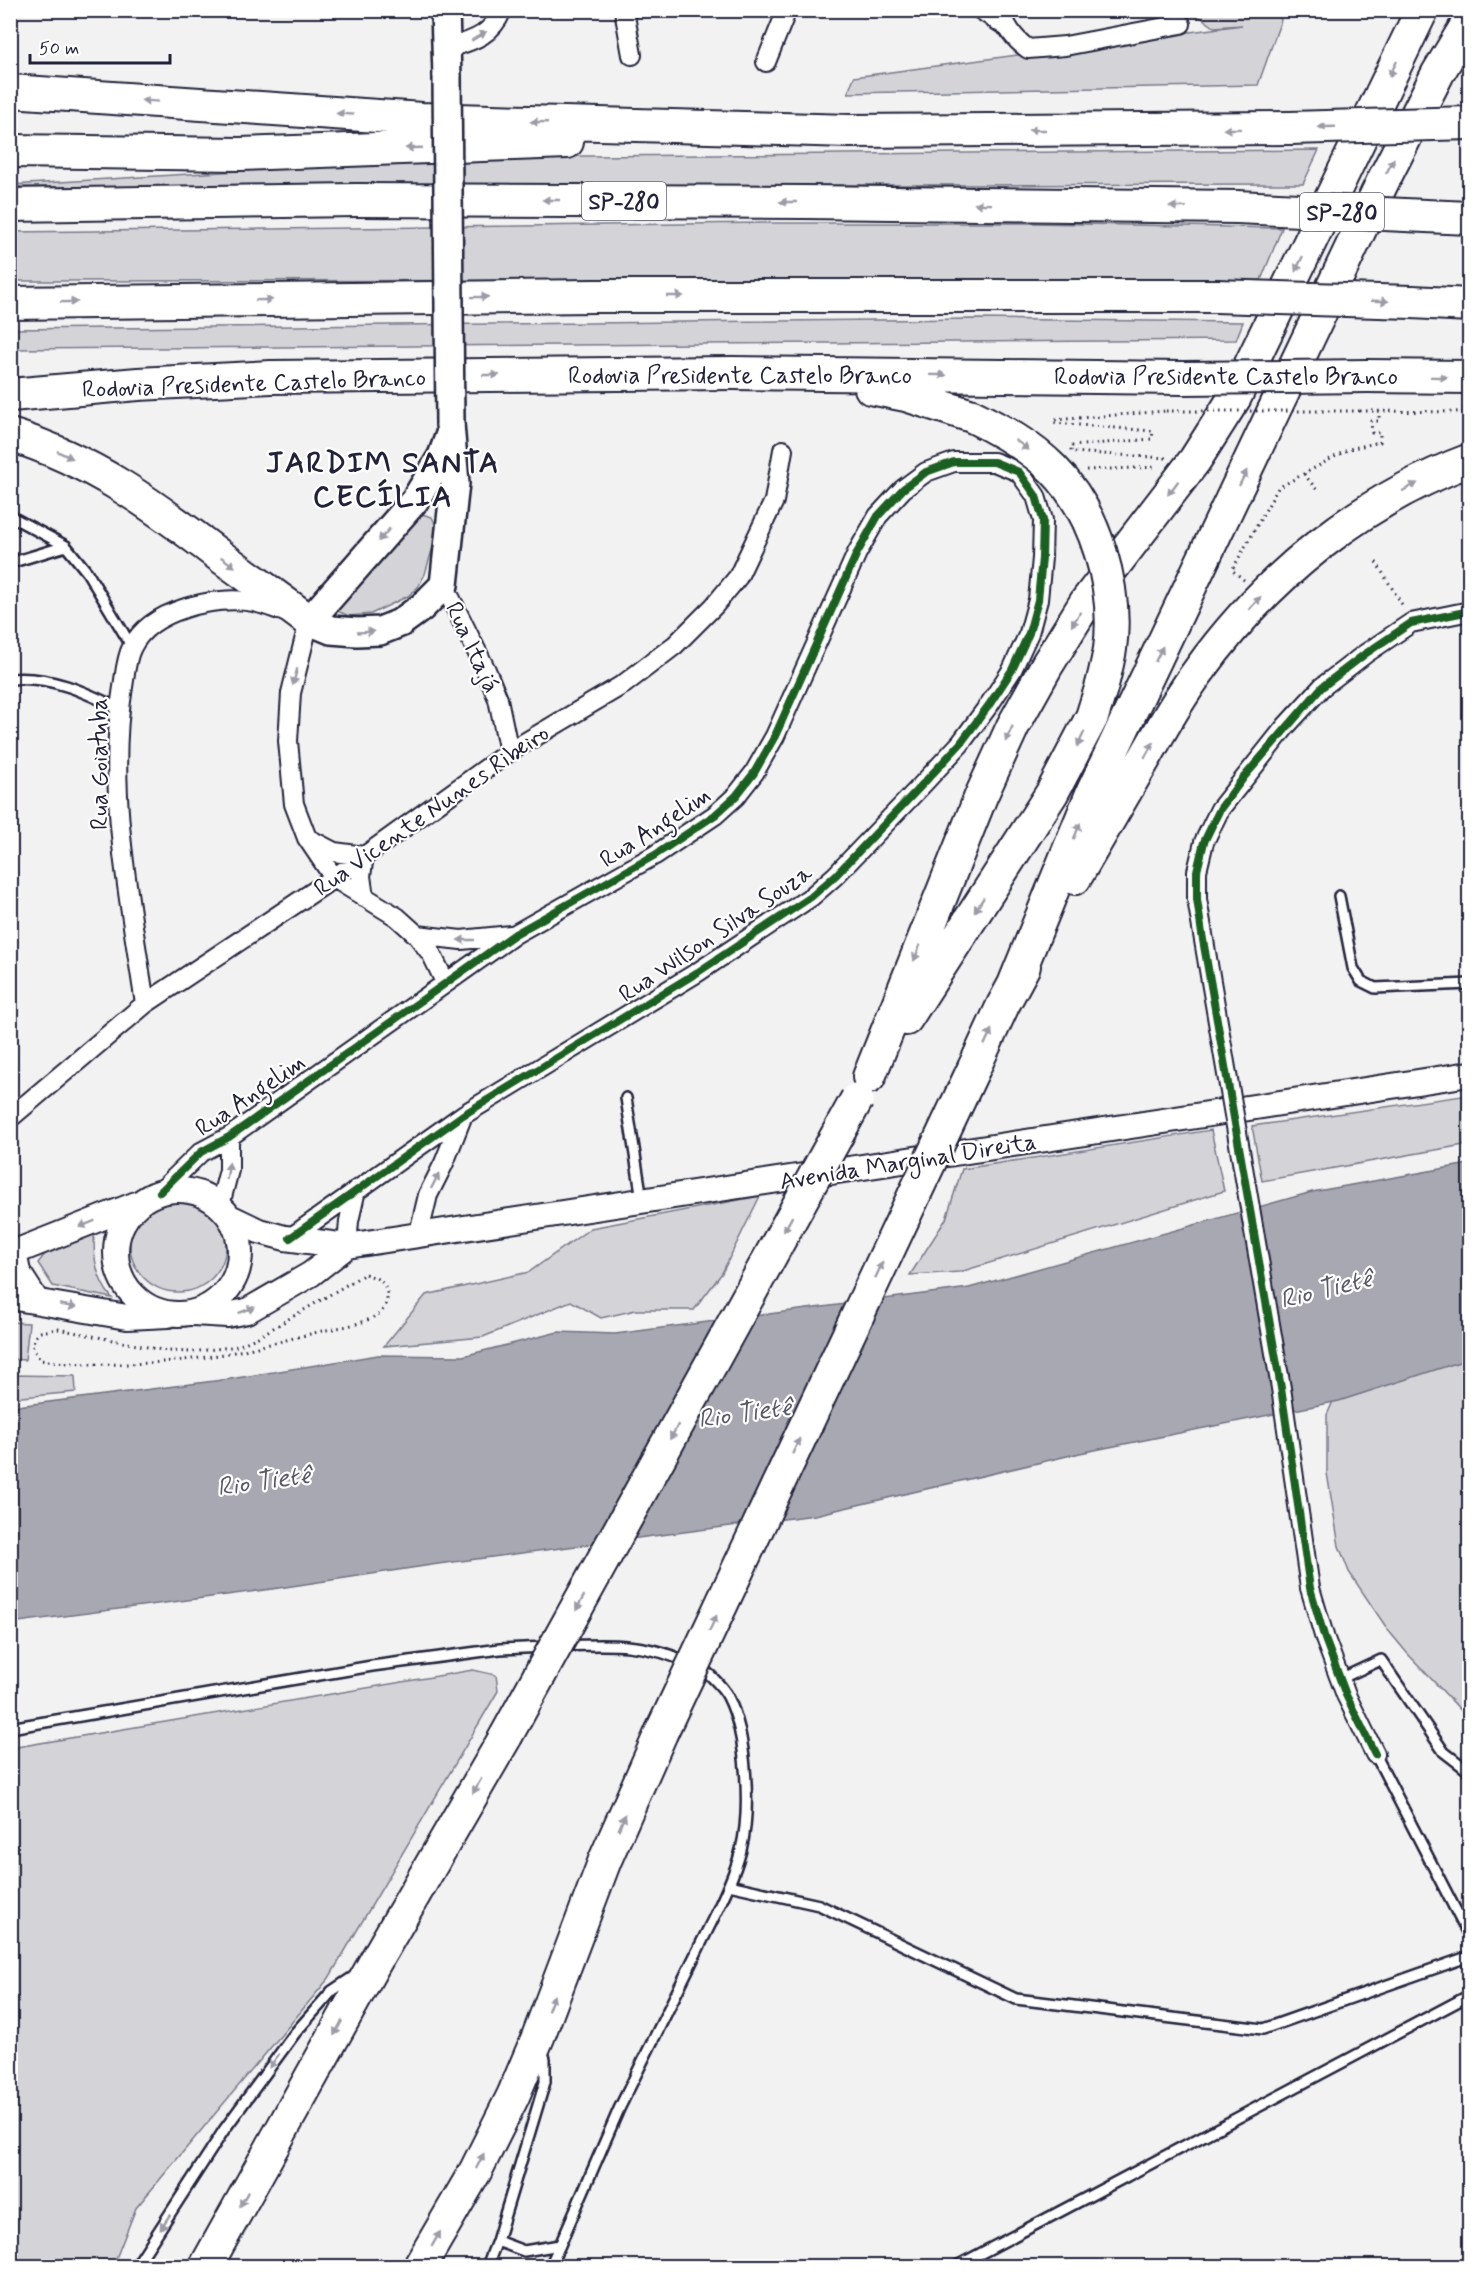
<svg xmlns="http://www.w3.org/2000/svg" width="1480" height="2277" font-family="Mynerve,sans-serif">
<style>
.green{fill:#d3d3d8;stroke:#7a7a8a;stroke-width:1.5}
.water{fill:#a8a8b2;stroke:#727282;stroke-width:1.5}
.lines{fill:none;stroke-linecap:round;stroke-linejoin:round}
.service-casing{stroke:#22223b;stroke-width:14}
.minor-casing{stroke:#22223b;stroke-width:22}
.secondary-casing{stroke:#22223b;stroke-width:28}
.primary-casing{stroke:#22223b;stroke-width:32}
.motorway-casing{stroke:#22223b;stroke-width:36}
.path{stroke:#22223b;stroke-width:3;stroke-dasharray:1.5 4.5;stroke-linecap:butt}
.service{stroke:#fff;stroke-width:9}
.minor{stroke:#fff;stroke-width:18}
.secondary{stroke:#fff;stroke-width:24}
.primary{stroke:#fff;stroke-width:27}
.motorway{stroke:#fff;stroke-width:32}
.minor-bridge-casing{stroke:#22223b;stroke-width:22;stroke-linecap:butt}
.primary-bridge-casing{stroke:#22223b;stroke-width:32;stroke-linecap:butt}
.motorway-bridge-casing{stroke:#22223b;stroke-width:36;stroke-linecap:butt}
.path-bridge{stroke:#22223b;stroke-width:3;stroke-dasharray:1.5 4.5;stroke-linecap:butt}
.minor-bridge{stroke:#fff;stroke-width:18}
.primary-bridge{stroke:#fff;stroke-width:27}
.motorway-bridge{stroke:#fff;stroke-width:32}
.cycleway-casing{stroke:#fff;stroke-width:11}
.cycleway{stroke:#1b5e20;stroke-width:8}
.oneway{fill:#9c9ca7}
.labels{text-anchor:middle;stroke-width:4.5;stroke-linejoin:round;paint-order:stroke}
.shield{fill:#fff;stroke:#646476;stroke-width:1.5}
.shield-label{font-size:22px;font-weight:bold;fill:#22223b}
.street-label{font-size:24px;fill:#22223b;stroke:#fff}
.water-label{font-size:26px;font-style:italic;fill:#58586b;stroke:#fff}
.district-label{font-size:30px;font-weight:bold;letter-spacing:1.5px;fill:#22223b;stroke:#fff}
</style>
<rect width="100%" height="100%" fill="#f2f2f3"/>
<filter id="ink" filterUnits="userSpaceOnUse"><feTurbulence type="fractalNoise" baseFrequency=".0167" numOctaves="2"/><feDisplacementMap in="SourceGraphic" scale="12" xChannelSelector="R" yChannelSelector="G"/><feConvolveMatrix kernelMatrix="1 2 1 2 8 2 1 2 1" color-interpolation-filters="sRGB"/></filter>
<g filter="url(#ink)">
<path class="green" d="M 1192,11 L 1278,11 L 1281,20 L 1258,85 L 848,93 L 854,77 L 1242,25 L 1214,27 Z
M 1319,150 L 1303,184 L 11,187 L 11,185 L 469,157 Z
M 763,223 L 1033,223 L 1282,228 L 1261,280 L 11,281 L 10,232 Z
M 975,319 L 1243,322 L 1236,340 L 11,349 L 10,329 Z
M 422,514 L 432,517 L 438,530 L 425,574 L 418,587 L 408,596 L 371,614 L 349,616 L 335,610 Z
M 1469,1095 L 1469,1144 L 1262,1181 L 1252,1126 Z
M 1211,1130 L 1224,1191 L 960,1272 L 910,1275 L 946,1219 L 962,1169 Z
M 760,1196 L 722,1273 L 694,1310 L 636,1310 L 601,1318 L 571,1301 L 483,1337 L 384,1346 L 426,1295 L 529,1272 L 591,1228 Z
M130 1244a48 48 0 1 1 96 0a48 48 0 1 1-96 0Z
M 95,1228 C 92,1254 95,1278 112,1298 L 53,1286 L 38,1263 L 51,1246 Z
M 10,1322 L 29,1323 L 25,1360 L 11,1359 Z
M 1469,1341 L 1469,1719 L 1407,1653 L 1388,1630 L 1349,1572 L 1339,1546 L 1327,1473 L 1327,1415 L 1334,1399 Z
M 11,1375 L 75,1376 L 76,1392 L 11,1398 Z
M 473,1670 L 496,1675 L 498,1691 L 329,1978 L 136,2208 L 113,2266 L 11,2266 L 11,1748 Z"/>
<path class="water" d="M 1469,1164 L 1469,1359 L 1339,1401 L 1080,1453 L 815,1515 L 438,1564 L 272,1589 L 11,1623 L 10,1407 L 230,1379 L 378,1355 L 463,1356 L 558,1332 L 615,1334 L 969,1288 L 1312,1192 Z"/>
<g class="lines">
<g class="service-casing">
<path id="service" d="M 10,516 L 66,546 L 87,572 L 132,647
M 10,563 L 66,546
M 10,679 C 50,675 85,692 120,709
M 1339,896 L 1353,968 L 1361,981 L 1375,988 L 1470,984
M 626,1098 L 642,1199
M 1340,1679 L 1381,1660 L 1444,1752 L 1470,1772
M 10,1728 L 372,1666 L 500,1649 L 547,1647
M 1375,1754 L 1470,1938
M 729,1885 L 819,1905 L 1016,1999 L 1263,2029 L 1470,1956
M 497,2241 L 524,2251 L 560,2245 L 619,2109 L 718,1909 C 727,1890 736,1870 741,1850 C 751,1810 747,1734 728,1697 C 725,1690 717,1682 711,1676 C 706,1671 698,1668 692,1665 C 651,1642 608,1644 563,1646
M 136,2266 L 224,2130 L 295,2033 L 332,1991 L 356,1975
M 487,2266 L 497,2241 L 545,2082 L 545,2059 L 542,2050
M 550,2266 L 560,2245
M 957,2266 L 1470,1995"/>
</g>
<g class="minor-casing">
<path id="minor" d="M 624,10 L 632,55
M 981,10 L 1007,27
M 1000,10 C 1007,28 1013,38 1028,49 L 1065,46 L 1181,24
M 446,49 C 471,41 491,37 502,10
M 766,62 L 787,10
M 444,585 L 486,670 L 498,699 L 509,752
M 309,839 L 334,852 L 364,856 L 361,876 L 364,897
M 417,935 L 461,940 L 511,935
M 1208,964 L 1197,899 L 1197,871 L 1204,842 L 1220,809 L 1286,726 L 1322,687 L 1365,654 L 1411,623 L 1470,611
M 145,1004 C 130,902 106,790 123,687 C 125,675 126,658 132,647 C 150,610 216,595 253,602 C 272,606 291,615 309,621 L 291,693 L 288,741 L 294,804 L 307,838 L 334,878 L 397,917 L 417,935 L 432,955 L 445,982
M 10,1118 L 145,1004 L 334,878 L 509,752 L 624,684 L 675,645 L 714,606 L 738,577 L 774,501 L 783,450
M 160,1192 L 201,1152 L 229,1137 L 515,934 L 655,855 L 715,815 L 736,796 L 754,773 L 775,736 L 857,553 L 878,516 L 903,489 L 926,472 L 954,462 L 994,462 L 1019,472 L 1036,496 L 1043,520 L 1042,558 L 1038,600 L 1029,633 L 1012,670 L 989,705 L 960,744 L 920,787 L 836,875 L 811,897 L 698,972 L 463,1115 L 290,1238
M 220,1205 L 229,1170 L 229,1137
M 418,1237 L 428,1195 L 444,1163 L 463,1115
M 347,1246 L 349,1221 L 356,1190
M 1310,1588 L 1325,1639 L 1346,1695 L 1375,1754"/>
</g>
<g class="secondary-casing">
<path id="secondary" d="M116 1252a62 62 0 1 1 124 0a62 62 0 1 1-124 0Z
M 232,1218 L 259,1231 L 285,1238 L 347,1246 L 1470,1074
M 14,1253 L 18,1272 L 36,1300
M 10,1254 L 139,1203
M 10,1297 L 127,1317 L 168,1315
M 193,1313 L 227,1315 L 247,1311 L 311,1274 L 347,1246"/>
</g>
<g class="primary-casing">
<path id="primary" d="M 445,10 L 447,77
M 450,434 L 442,456 L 415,500 L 309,621 L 331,630 L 357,632 L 380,631 L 400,623 L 422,607 L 444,585 L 455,483 L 450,424"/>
</g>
<g class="motorway-casing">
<path id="motorway" d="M 10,91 L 422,119 L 850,131 L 1290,128
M 10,151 L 240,154 L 567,142
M 10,205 L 356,200 L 804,202 L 1237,207
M 1447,217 L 1470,218
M 1412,302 L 1470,305
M 10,303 L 594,296 L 1216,296
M 1367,376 L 1470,377
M 871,388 L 906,395 L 972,416
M 10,395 L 138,384 L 271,377 L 733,373 L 1183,378
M 10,435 C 92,460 153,505 220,556 C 250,578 280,599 309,621
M 1075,878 C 1098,839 1120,800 1143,761 C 1161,730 1177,700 1198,672 C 1266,577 1360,501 1470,460
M 1015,982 L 1093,791 L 1383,181 L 1438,73 L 1470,20
M 906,1019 L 1052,793 L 1092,717 L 1102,685
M 974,1068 L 1003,1005 L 1024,966
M 869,1077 L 981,796 L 1013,726 L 1047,665 L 1086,602 L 1195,460 L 1235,397 L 1422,10
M 206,2266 L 375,1962 L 506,1736
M 420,2266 L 476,2170 L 513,2096 L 538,2037 L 605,1860 L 661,1733"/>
</g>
<path class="path" d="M 1360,411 L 1470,412
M 1166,458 L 1071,452 L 1071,446 L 1152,439 L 1153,431 L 1054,423 L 1054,420 L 1166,411
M 1086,470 L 1157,467
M 1304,474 L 1317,490
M 1376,562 L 1403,606
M 1244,580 L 1232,570 L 1278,488 L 1349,449 L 1380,442 L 1380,432 L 1372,433 L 1371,421 L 1379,421 L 1379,411
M 365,1274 C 373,1277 379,1278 384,1285 C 390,1295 387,1307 379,1314 C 363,1325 340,1327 322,1331 C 273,1343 224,1357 173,1361 C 134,1365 79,1366 40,1360 L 33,1348 L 34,1338 L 40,1332 L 58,1329 L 167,1351 L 191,1352 L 238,1346 L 258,1337 Z"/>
<use href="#service" class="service"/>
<use href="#minor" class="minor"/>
<use href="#secondary" class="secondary"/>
<use href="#primary" class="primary"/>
<use href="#motorway" class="motorway"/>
<g class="minor-bridge-casing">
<path id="minor-bridge" d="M 1208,964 L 1281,1388 L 1310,1588"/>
</g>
<g class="primary-bridge-casing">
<path id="primary-bridge" d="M 447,77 L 450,424"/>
</g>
<g class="motorway-bridge-casing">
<path id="motorway-bridge" d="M 1290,128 L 1470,123
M 1237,207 L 1447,217
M 1216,296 L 1412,302
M 1183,378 L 1367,376
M 972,416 C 1001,430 1030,446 1053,469 C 1096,512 1118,589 1110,649 C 1108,661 1105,673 1102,685
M 661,1733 L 974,1068
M 506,1736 L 857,1099"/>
</g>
<path class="path-bridge" d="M 1166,411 L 1360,411"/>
<use href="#minor-bridge" class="minor-bridge"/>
<use href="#primary-bridge" class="primary-bridge"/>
<use href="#motorway-bridge" class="motorway-bridge"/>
<g class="cycleway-casing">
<path id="cycleway" d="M 160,1192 L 201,1152 L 229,1137 L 515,934 L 655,855 L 715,815 L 736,796 L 754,773 L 775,736 L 857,553 L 878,516 L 903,489 L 926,472 L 954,462 L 994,462 L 1019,472 L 1036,496 L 1043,520 L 1042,558 L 1038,600 L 1029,633 L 1012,670 L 989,705 L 960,744 L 920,787 L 836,875 L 811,897 L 698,972 L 463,1115 L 290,1238
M 1375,1754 L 1346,1695 L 1325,1639 L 1310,1588 L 1281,1388 L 1202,934 L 1197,899 L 1197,871 L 1204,842 L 1220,809 L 1244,777 L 1322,687 L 1365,654 L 1411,623 L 1470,611"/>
</g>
<use href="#cycleway" class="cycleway"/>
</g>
<defs><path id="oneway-solid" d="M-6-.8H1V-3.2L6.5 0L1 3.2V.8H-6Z" transform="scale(1.5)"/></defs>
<g class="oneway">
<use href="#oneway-solid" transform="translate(479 36) rotate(-31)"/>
<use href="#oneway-solid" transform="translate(1393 69) rotate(116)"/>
<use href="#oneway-solid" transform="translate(150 101) rotate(-176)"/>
<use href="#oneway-solid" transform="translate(345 114) rotate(-176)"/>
<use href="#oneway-solid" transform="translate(539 122) rotate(-178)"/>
<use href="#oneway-solid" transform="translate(1327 127) rotate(178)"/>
<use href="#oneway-solid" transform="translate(1232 129) rotate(179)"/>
<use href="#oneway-solid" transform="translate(1037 130) rotate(180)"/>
<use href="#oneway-solid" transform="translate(414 148) rotate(178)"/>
<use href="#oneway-solid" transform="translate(1390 166) rotate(-63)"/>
<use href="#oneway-solid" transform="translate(551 200) rotate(-180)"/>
<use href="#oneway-solid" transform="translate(788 202) rotate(-180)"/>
<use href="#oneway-solid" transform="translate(983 204) rotate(-179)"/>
<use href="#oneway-solid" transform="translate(1178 207) rotate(-179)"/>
<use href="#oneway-solid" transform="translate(1299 264) rotate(116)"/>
<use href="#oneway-solid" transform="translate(675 296)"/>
<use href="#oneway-solid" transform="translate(480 297) rotate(-1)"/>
<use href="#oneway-solid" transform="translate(264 300) rotate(-1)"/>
<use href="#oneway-solid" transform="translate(1380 301) rotate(2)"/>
<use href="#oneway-solid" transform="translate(69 302) rotate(-1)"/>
<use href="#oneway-solid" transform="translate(491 375)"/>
<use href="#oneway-solid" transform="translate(938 375) rotate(1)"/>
<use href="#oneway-solid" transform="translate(1439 377) rotate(1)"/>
<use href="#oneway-solid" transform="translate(1022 445) rotate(37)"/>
<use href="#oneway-solid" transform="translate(65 455) rotate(25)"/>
<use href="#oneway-solid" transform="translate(1243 478) rotate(-64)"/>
<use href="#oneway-solid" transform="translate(1410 487) rotate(-28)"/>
<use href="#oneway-solid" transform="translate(1173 488) rotate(127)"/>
<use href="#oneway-solid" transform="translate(384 535) rotate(131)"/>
<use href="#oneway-solid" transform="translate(228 562) rotate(36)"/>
<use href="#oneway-solid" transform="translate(1255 603) rotate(-47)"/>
<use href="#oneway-solid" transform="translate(1076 619) rotate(122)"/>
<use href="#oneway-solid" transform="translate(366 632) rotate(-3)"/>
<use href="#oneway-solid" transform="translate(1159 654) rotate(-64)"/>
<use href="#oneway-solid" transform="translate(295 677) rotate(105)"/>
<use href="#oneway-solid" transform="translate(1009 734) rotate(115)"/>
<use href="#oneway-solid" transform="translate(1081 739) rotate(115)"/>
<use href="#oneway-solid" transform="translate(1149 750) rotate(-60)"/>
<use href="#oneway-solid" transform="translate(1077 831) rotate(-68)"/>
<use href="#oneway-solid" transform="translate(979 905) rotate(123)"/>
<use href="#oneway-solid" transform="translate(466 940) rotate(-180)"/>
<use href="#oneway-solid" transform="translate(917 953) rotate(112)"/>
<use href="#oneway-solid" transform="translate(988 1037) rotate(-65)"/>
<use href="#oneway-solid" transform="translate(228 1171) rotate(-81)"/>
<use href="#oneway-solid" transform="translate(435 1181) rotate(-63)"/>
<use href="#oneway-solid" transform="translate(87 1224) rotate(158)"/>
<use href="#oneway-solid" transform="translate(788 1224) rotate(119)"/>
<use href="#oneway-solid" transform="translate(879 1270) rotate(-65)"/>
<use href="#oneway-solid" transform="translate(68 1306) rotate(11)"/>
<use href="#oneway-solid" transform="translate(247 1310) rotate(-20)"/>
<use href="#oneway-solid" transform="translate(674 1432) rotate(119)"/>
<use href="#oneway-solid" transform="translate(796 1446) rotate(-65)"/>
<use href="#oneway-solid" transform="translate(580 1603) rotate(119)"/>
<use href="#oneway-solid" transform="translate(713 1623) rotate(-65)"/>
<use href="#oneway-solid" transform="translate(477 1786) rotate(120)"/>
<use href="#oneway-solid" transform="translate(622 1822) rotate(-66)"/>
<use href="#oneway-solid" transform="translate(551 2003) rotate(-69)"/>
<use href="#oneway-solid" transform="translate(338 2028) rotate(119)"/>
<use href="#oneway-solid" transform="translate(274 2061) rotate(126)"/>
<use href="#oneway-solid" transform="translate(480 2161) rotate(-63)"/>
<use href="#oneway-solid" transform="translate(244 2199) rotate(119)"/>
<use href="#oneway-solid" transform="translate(165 2222) rotate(124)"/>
<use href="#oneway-solid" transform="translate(436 2239) rotate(-60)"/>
</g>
</g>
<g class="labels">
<g class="shield">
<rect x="582" y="182" width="84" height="38" rx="4.5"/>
<rect x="1300" y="193" width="84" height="38" rx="4.5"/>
</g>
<g class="shield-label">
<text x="624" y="209">SP-280</text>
<text x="1342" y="220">SP-280</text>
</g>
<g class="street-label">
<text x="740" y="383">Rodovia Presidente Castelo Branco</text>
<text x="1226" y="384">Rodovia Presidente Castelo Branco</text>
<text transform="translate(254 383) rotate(-2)" y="8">Rodovia Presidente Castelo Branco</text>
<text transform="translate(473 647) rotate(65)" y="8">Rua Itajá</text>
<text transform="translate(99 764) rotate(-90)" y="8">Rua Goiatuba</text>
<text transform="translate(431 810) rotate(-35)" y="8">Rua Vicente Nunes Ribeiro</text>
<text transform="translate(655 827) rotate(-33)" y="8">Rua Angelim</text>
<text transform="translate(715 933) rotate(-34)" y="8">Rua Wilson Silva Souza</text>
<text transform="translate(250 1095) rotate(-34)" y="8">Rua Angelim</text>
<text transform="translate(908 1161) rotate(-9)" y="8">Avenida Marginal Direita</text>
</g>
<g class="water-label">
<text transform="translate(1326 1288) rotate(-14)" y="9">Rio Tietê</text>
<text transform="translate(745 1412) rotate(-8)" y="9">Rio Tietê</text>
<text transform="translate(264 1480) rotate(-8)" y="9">Rio Tietê</text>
</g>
<g class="district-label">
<text x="383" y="472">JARDIM SANTA<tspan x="383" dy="34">CECÍLIA</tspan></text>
</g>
</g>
<rect width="1480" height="2277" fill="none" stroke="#fff" stroke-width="36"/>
<rect x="18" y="18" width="1444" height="2241" fill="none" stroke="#22223b" stroke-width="2" filter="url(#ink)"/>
<path d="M30 54v9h140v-9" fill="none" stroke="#22223b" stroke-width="3"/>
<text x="39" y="54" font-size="18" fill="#22223b" stroke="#ffffff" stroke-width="4.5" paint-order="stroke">50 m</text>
</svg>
